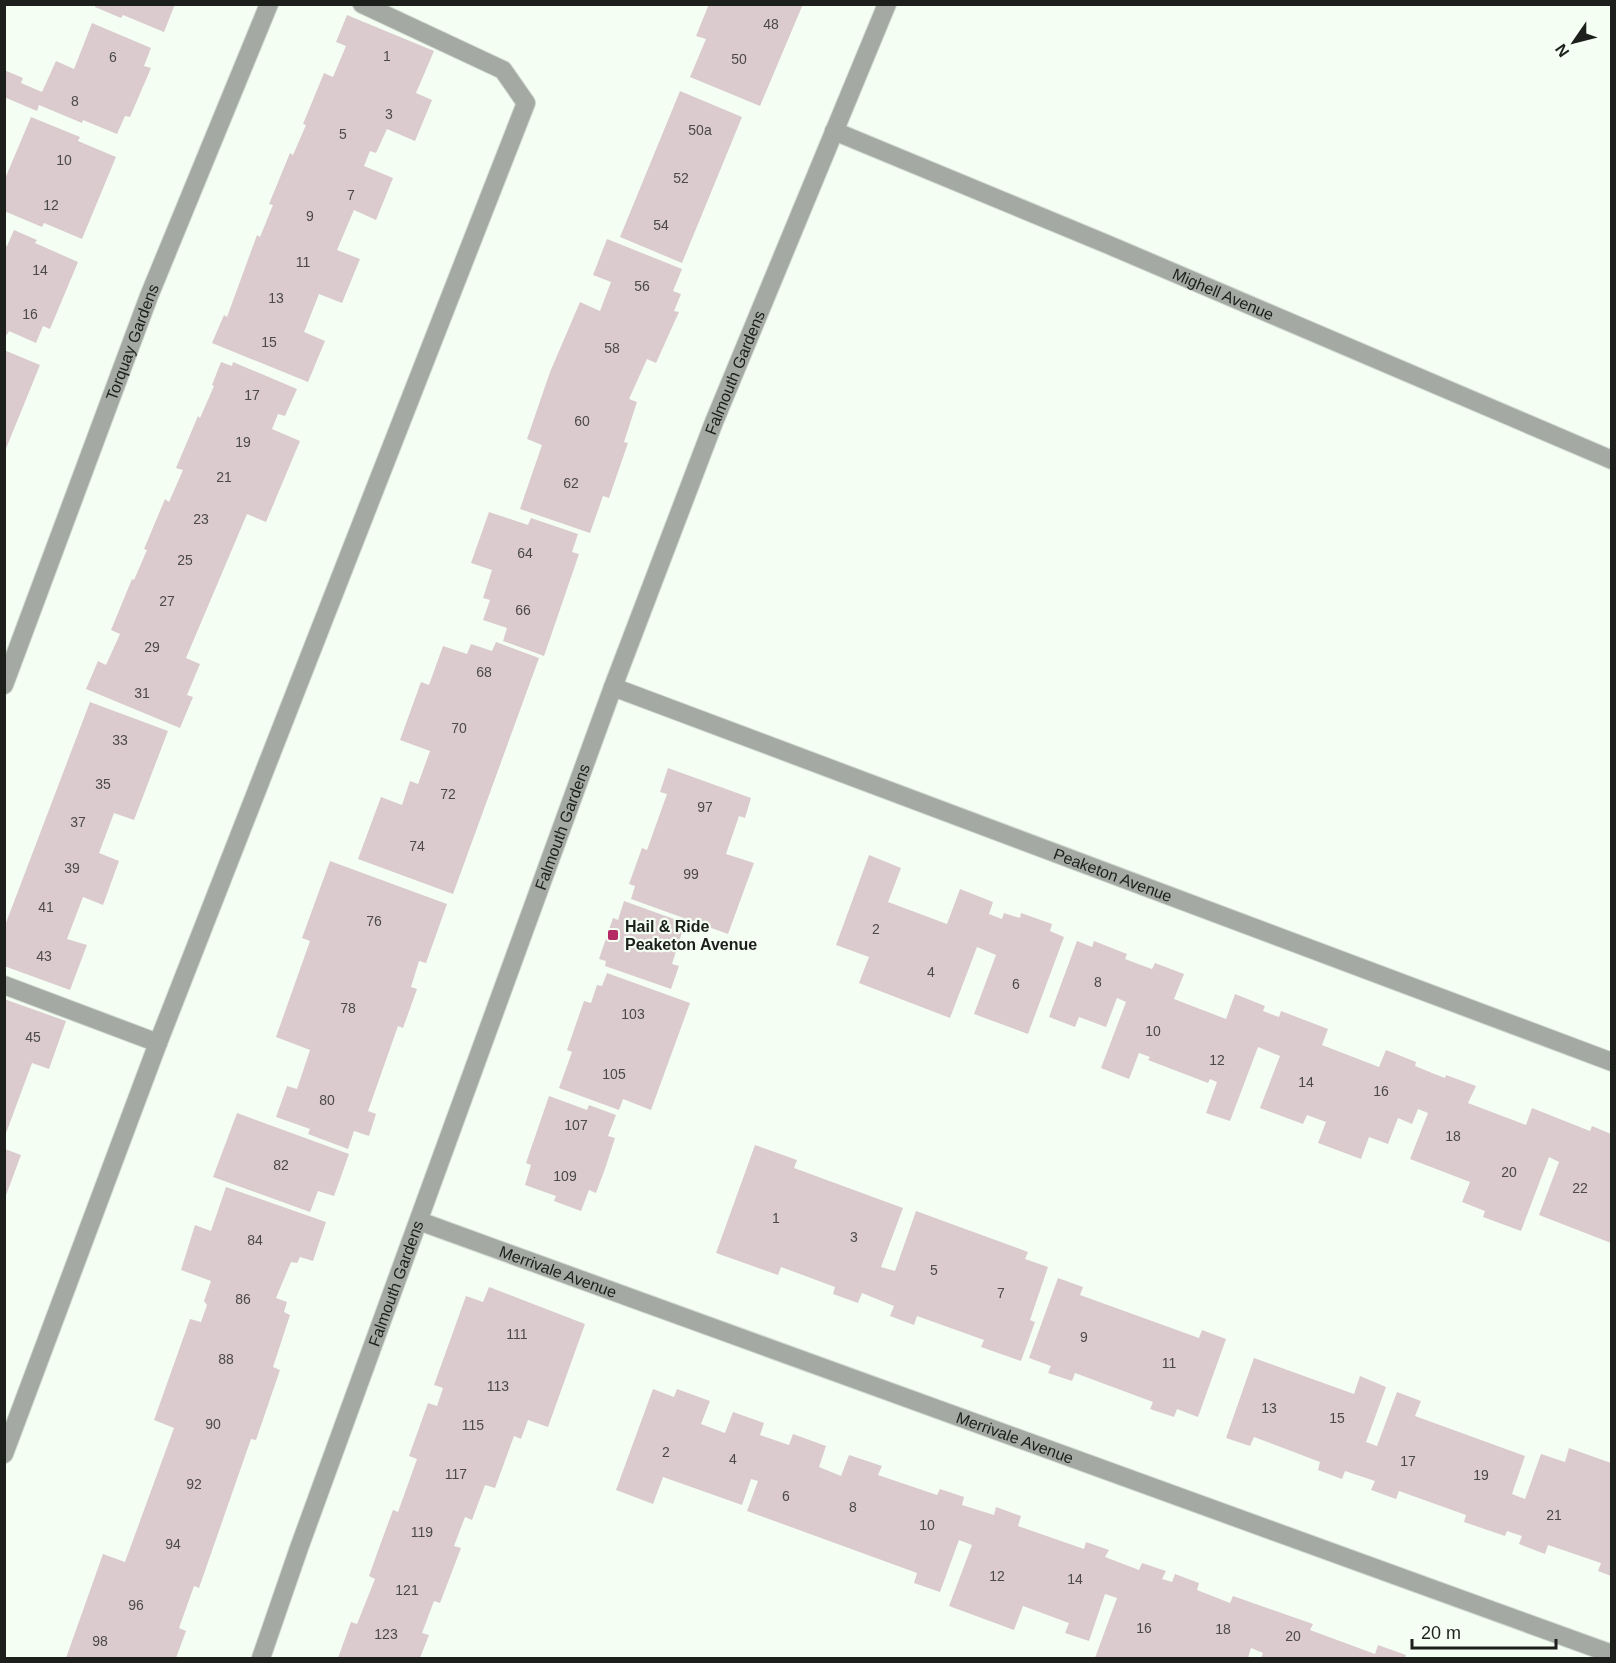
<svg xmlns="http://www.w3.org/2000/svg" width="1616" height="1663" font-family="Helvetica,sans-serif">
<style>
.building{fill:#dbcbcf}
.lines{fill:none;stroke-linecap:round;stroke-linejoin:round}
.minor-casing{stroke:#d1dad0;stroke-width:20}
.minor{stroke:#a4a9a4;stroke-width:18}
.poi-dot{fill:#b52a65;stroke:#f4fef3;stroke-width:2}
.labels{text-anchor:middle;stroke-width:4.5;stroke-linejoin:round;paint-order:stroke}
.number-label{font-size:14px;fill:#4c4a48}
.street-label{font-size:16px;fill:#1c1f1b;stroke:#f4fef3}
.poi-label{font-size:16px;font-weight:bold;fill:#1c1f1b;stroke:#f4fef3;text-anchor:start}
</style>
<rect width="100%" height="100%" fill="#f4fef3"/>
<path class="building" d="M 96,4 L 175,4 L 164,32 L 123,15 L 121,18 L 95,7 Z
M 709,4 L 803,4 L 760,106 L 690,77 L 706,39 L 696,36 Z
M 347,15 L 434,51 L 416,93 L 432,100 L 415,141 L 387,129 L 376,153 L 370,151 L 364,166 L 393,178 L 376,220 L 354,210 L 337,250 L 360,259 L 342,303 L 319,294 L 304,332 L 325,341 L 308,382 L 212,343 L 224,315 L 227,317 L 257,235 L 260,237 L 273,205 L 269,204 L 290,153 L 293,155 L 306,125 L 303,124 L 324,73 L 333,77 L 346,46 L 336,42 Z
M 92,23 L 151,48 L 144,66 L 151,68 L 130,117 L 125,116 L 117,134 L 83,120 L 82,123 L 39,105 L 37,111 L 4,97 L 4,70 L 23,78 L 21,83 L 42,92 L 56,61 L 74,69 Z
M 680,91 L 742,117 L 682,263 L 620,237 Z
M 31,117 L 80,137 L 78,141 L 116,157 L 82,239 L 44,223 L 42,227 L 4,211 L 4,181 Z
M 14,230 L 37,240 L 35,243 L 78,262 L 50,329 L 43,326 L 36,343 L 9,331 L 7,335 L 4,333 L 4,245 L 7,246 Z
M 607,239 L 682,269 L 673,291 L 681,294 L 674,311 L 679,312 L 656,363 L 647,359 L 629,399 L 637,402 L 624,442 L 628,443 L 609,498 L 603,496 L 590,533 L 520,509 L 542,445 L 527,439 L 550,372 L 580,302 L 600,311 L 611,282 L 593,275 Z
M 4,350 L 40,365 L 5,451 L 4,451 Z
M 221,362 L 232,366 L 233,362 L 297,389 L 285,416 L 278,414 L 272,429 L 300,441 L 266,522 L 247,514 L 186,658 L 200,664 L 187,695 L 193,697 L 180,728 L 86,689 L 98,661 L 106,665 L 120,634 L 111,630 L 132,579 L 134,580 L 147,550 L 144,549 L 165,499 L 169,502 L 183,470 L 176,468 L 198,416 L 200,418 L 214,386 L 212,385 Z
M 489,512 L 528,525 L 531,518 L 578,534 L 572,552 L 579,554 L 544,656 L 503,641 L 507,628 L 483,620 L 490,600 L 483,598 L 492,570 L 471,563 Z
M 496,642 L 539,658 L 453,894 L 358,859 L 381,797 L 402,805 L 410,781 L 418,784 L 430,751 L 400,740 L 421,682 L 429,685 L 443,646 L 467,654 L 471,644 L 492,651 Z
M 90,702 L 168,731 L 134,820 L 114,813 L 99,853 L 119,861 L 103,905 L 83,897 L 67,939 L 87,945 L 70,990 L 4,966 L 4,928 Z
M 668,768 L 751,798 L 745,818 L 739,816 L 726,854 L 754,863 L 728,934 L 631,899 L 635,886 L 629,884 L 642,848 L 647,850 L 667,794 L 660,792 Z
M 869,855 L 901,868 L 888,902 L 947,924 L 960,889 L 993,902 L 989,914 L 1002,919 L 1004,913 L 1020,918 L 1021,913 L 1052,924 L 1050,931 L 1064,937 L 1028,1034 L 974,1014 L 996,955 L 977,947 L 950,1018 L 859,983 L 869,957 L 836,945 Z
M 330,861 L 447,904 L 426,963 L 419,961 L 411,987 L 417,989 L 403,1028 L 398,1026 L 368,1111 L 376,1114 L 369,1136 L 354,1131 L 348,1149 L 308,1134 L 310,1129 L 276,1117 L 287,1086 L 297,1089 L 310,1050 L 276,1037 L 310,941 L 302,938 Z
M 624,901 L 685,923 L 672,964 L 679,966 L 671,989 L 605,966 L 606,961 L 599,959 L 613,918 L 618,920 Z
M 1077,941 L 1092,947 L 1094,941 L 1127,954 L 1125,959 L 1141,965 L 1152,969 L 1155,963 L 1184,974 L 1174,999 L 1226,1019 L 1235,994 L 1265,1006 L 1263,1011 L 1279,1017 L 1281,1011 L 1328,1029 L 1322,1045 L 1379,1067 L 1386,1050 L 1416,1062 L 1415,1066 L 1432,1073 L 1445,1078 L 1446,1075 L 1476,1086 L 1468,1103 L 1526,1125 L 1532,1108 L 1590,1131 L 1592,1126 L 1611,1134 L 1611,1243 L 1539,1215 L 1559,1162 L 1549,1157 L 1521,1231 L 1483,1217 L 1485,1211 L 1462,1202 L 1470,1182 L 1410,1159 L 1428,1113 L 1418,1109 L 1412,1124 L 1398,1118 L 1388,1144 L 1369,1137 L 1361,1159 L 1318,1143 L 1326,1122 L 1307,1115 L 1303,1124 L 1260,1108 L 1280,1056 L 1258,1047 L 1230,1121 L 1206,1113 L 1217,1082 L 1210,1079 L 1208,1083 L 1148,1060 L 1150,1057 L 1139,1053 L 1129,1079 L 1101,1068 L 1126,1002 L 1117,998 L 1106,1027 L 1079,1017 L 1075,1027 L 1049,1017 Z
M 607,973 L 690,1003 L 651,1110 L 623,1099 L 619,1110 L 559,1088 L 572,1052 L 567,1050 L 584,1001 L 591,1003 L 597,985 L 602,986 Z
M 4,999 L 66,1021 L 49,1069 L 32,1063 L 5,1136 Z
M 549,1096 L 587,1110 L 589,1105 L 616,1115 L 608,1136 L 615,1138 L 606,1166 L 596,1193 L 589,1190 L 581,1211 L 554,1201 L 556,1196 L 525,1185 L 531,1165 L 526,1163 Z
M 237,1113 L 349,1154 L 334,1196 L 318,1191 L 310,1212 L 213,1177 Z
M 755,1145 L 797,1160 L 794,1168 L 903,1208 L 881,1267 L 895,1271 L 916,1211 L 1028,1252 L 1025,1259 L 1048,1267 L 1030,1320 L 1035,1322 L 1021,1361 L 981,1347 L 984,1340 L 917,1316 L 914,1325 L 890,1316 L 894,1306 L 862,1293 L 858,1303 L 833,1294 L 835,1287 L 781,1267 L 778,1275 L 716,1253 Z
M 5,1149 L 21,1155 L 5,1198 Z
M 226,1187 L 326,1222 L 313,1261 L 300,1257 L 297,1263 L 291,1262 L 276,1298 L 287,1302 L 284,1312 L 290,1315 L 273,1367 L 280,1370 L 256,1440 L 251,1439 L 199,1588 L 194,1586 L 179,1628 L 186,1631 L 176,1658 L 66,1658 L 103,1554 L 125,1562 L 174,1428 L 154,1420 L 190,1319 L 201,1322 L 207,1305 L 204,1301 L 211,1281 L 181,1270 L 195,1225 L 211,1231 Z
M 1058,1278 L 1083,1287 L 1080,1295 L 1199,1338 L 1202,1330 L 1226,1339 L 1198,1417 L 1177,1409 L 1174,1417 L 1150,1409 L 1153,1402 L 1075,1373 L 1072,1381 L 1048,1373 L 1051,1366 L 1029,1358 Z
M 489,1287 L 585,1324 L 548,1427 L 528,1420 L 521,1439 L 514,1436 L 495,1488 L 485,1485 L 472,1520 L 465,1517 L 454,1546 L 461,1548 L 440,1603 L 434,1601 L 422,1633 L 429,1635 L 420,1658 L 338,1658 L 351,1622 L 357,1624 L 375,1579 L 369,1576 L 379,1548 L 393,1510 L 398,1512 L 417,1459 L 409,1456 L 428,1403 L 437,1406 L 443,1388 L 434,1385 L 466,1296 L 483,1302 Z
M 1254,1358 L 1354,1394 L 1360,1376 L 1386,1387 L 1366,1442 L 1377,1446 L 1397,1392 L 1421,1401 L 1415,1416 L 1525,1456 L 1512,1494 L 1525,1499 L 1541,1454 L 1565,1462 L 1569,1448 L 1611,1463 L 1611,1576 L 1598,1571 L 1601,1563 L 1548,1545 L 1545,1554 L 1519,1544 L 1522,1536 L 1507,1531 L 1505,1536 L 1464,1522 L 1466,1515 L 1399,1491 L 1396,1499 L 1371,1490 L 1375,1481 L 1345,1471 L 1342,1479 L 1318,1470 L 1320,1462 L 1254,1437 L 1250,1446 L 1226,1438 Z
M 653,1389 L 674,1397 L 677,1389 L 710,1401 L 701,1424 L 725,1433 L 733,1412 L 764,1423 L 760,1435 L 789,1445 L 793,1434 L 826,1446 L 819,1467 L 841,1476 L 849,1455 L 882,1466 L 878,1475 L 937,1495 L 940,1489 L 964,1497 L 962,1505 L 994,1515 L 996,1507 L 1021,1516 L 1018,1526 L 1084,1549 L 1086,1542 L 1109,1550 L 1105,1557 L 1139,1570 L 1142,1563 L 1166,1571 L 1162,1579 L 1172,1582 L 1175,1574 L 1199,1583 L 1197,1590 L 1230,1603 L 1233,1596 L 1313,1624 L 1310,1630 L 1375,1654 L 1378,1645 L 1406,1655 L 1405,1658 L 1261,1658 L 1263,1653 L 1251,1648 L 1248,1658 L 1095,1658 L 1117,1598 L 1105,1594 L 1089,1641 L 1065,1633 L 1069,1623 L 1023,1606 L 1014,1630 L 949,1606 L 972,1545 L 959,1540 L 940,1592 L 914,1583 L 917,1573 L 747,1511 L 758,1481 L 751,1479 L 742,1505 L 663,1477 L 653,1504 L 616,1490 Z"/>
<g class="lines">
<g class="minor-casing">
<g id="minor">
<path id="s1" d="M 834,131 L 1109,245 L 1612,460"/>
<path id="s2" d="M 4,685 L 149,296 L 269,4"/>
<path id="s3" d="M 613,687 L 1612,1062"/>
<path d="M 4,985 L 158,1043"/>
<path id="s4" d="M 419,1221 L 1612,1654"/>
<path d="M 4,1454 L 158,1043 L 526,103 L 503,70 L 362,4"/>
<path id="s5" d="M 261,1658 L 299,1548 L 613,687 L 714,422 L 887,4"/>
</g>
</g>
<use href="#minor" class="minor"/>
</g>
<rect class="poi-dot" x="607" y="929" width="12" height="12" rx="3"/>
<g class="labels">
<g class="number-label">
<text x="771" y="29">48</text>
<text x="387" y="61">1</text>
<text x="113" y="62">6</text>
<text x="739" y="64">50</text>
<text x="75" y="106">8</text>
<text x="389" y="119">3</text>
<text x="700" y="135">50a</text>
<text x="343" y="139">5</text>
<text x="64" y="165">10</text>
<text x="681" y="183">52</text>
<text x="351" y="200">7</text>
<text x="51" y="210">12</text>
<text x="310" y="221">9</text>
<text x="661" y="230">54</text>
<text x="303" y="267">11</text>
<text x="40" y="275">14</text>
<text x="642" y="291">56</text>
<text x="276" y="303">13</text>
<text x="30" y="319">16</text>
<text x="269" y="347">15</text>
<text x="612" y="353">58</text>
<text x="252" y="400">17</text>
<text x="582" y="426">60</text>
<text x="243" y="447">19</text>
<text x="224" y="482">21</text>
<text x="571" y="488">62</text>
<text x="201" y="524">23</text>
<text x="525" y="558">64</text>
<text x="185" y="565">25</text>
<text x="167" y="606">27</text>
<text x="523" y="615">66</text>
<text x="152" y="652">29</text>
<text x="484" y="677">68</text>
<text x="142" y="698">31</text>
<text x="459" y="733">70</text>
<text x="120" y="745">33</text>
<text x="103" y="789">35</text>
<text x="448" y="799">72</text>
<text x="705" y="812">97</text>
<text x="78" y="827">37</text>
<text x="417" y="851">74</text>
<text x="72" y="873">39</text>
<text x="691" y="879">99</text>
<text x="46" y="912">41</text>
<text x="374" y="926">76</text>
<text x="876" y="934">2</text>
<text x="44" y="961">43</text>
<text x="931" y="977">4</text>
<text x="1098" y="987">8</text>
<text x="1016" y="989">6</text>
<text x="348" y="1013">78</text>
<text x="633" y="1019">103</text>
<text x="1153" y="1036">10</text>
<text x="33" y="1042">45</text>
<text x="1217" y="1065">12</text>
<text x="614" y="1079">105</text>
<text x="1306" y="1087">14</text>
<text x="1381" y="1096">16</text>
<text x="327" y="1105">80</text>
<text x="576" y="1130">107</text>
<text x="1453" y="1141">18</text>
<text x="281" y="1170">82</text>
<text x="1509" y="1177">20</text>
<text x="565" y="1181">109</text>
<text x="1580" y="1193">22</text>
<text x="776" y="1223">1</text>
<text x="854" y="1242">3</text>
<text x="255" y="1245">84</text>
<text x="934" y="1275">5</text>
<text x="1001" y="1298">7</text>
<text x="243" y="1304">86</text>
<text x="517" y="1339">111</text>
<text x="1084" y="1342">9</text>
<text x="226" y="1364">88</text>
<text x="1169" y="1368">11</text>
<text x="498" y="1391">113</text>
<text x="1269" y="1413">13</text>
<text x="1337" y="1423">15</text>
<text x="213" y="1429">90</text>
<text x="473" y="1430">115</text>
<text x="666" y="1457">2</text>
<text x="733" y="1464">4</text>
<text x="1408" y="1466">17</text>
<text x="456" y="1479">117</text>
<text x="1481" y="1480">19</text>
<text x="194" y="1489">92</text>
<text x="786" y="1501">6</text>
<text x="853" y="1512">8</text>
<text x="1554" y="1520">21</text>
<text x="927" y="1530">10</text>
<text x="422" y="1537">119</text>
<text x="173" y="1549">94</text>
<text x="997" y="1581">12</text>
<text x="1075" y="1584">14</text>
<text x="407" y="1595">121</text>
<text x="136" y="1610">96</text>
<text x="1144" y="1633">16</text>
<text x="1223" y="1634">18</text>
<text x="386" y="1639">123</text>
<text x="1293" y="1641">20</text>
<text x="100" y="1646">98</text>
</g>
<g class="street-label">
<text dy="6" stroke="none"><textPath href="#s1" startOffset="422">Mighell Avenue</textPath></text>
<text dy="6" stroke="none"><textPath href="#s2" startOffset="366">Torquay Gardens</textPath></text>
<text dy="6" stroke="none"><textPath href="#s5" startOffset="1370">Falmouth Gardens</textPath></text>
<text dy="6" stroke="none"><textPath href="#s5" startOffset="884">Falmouth Gardens</textPath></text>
<text dy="6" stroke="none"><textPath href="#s3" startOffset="534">Peaketon Avenue</textPath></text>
<text dy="6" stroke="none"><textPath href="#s4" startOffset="148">Merrivale Avenue</textPath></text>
<text dy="6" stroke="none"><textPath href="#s5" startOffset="398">Falmouth Gardens</textPath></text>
<text dy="6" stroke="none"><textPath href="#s4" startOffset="634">Merrivale Avenue</textPath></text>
</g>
<g class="poi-label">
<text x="625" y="932">Hail &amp; Ride<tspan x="625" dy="18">Peaketon Avenue</tspan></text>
</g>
</g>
<rect width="1616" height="1663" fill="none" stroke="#1c1f1b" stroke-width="12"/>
<g transform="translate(1574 42) rotate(235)" stroke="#f4fef3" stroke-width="4.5" paint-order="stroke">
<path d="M0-4.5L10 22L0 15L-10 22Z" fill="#1c1f1b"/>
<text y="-9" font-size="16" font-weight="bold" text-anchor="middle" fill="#1c1f1b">N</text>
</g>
<path d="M1412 1639v9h144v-9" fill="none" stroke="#1c1f1b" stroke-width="3"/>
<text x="1421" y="1639" font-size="18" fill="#1c1f1b" stroke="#f4fef3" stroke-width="4.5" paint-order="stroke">20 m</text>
</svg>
